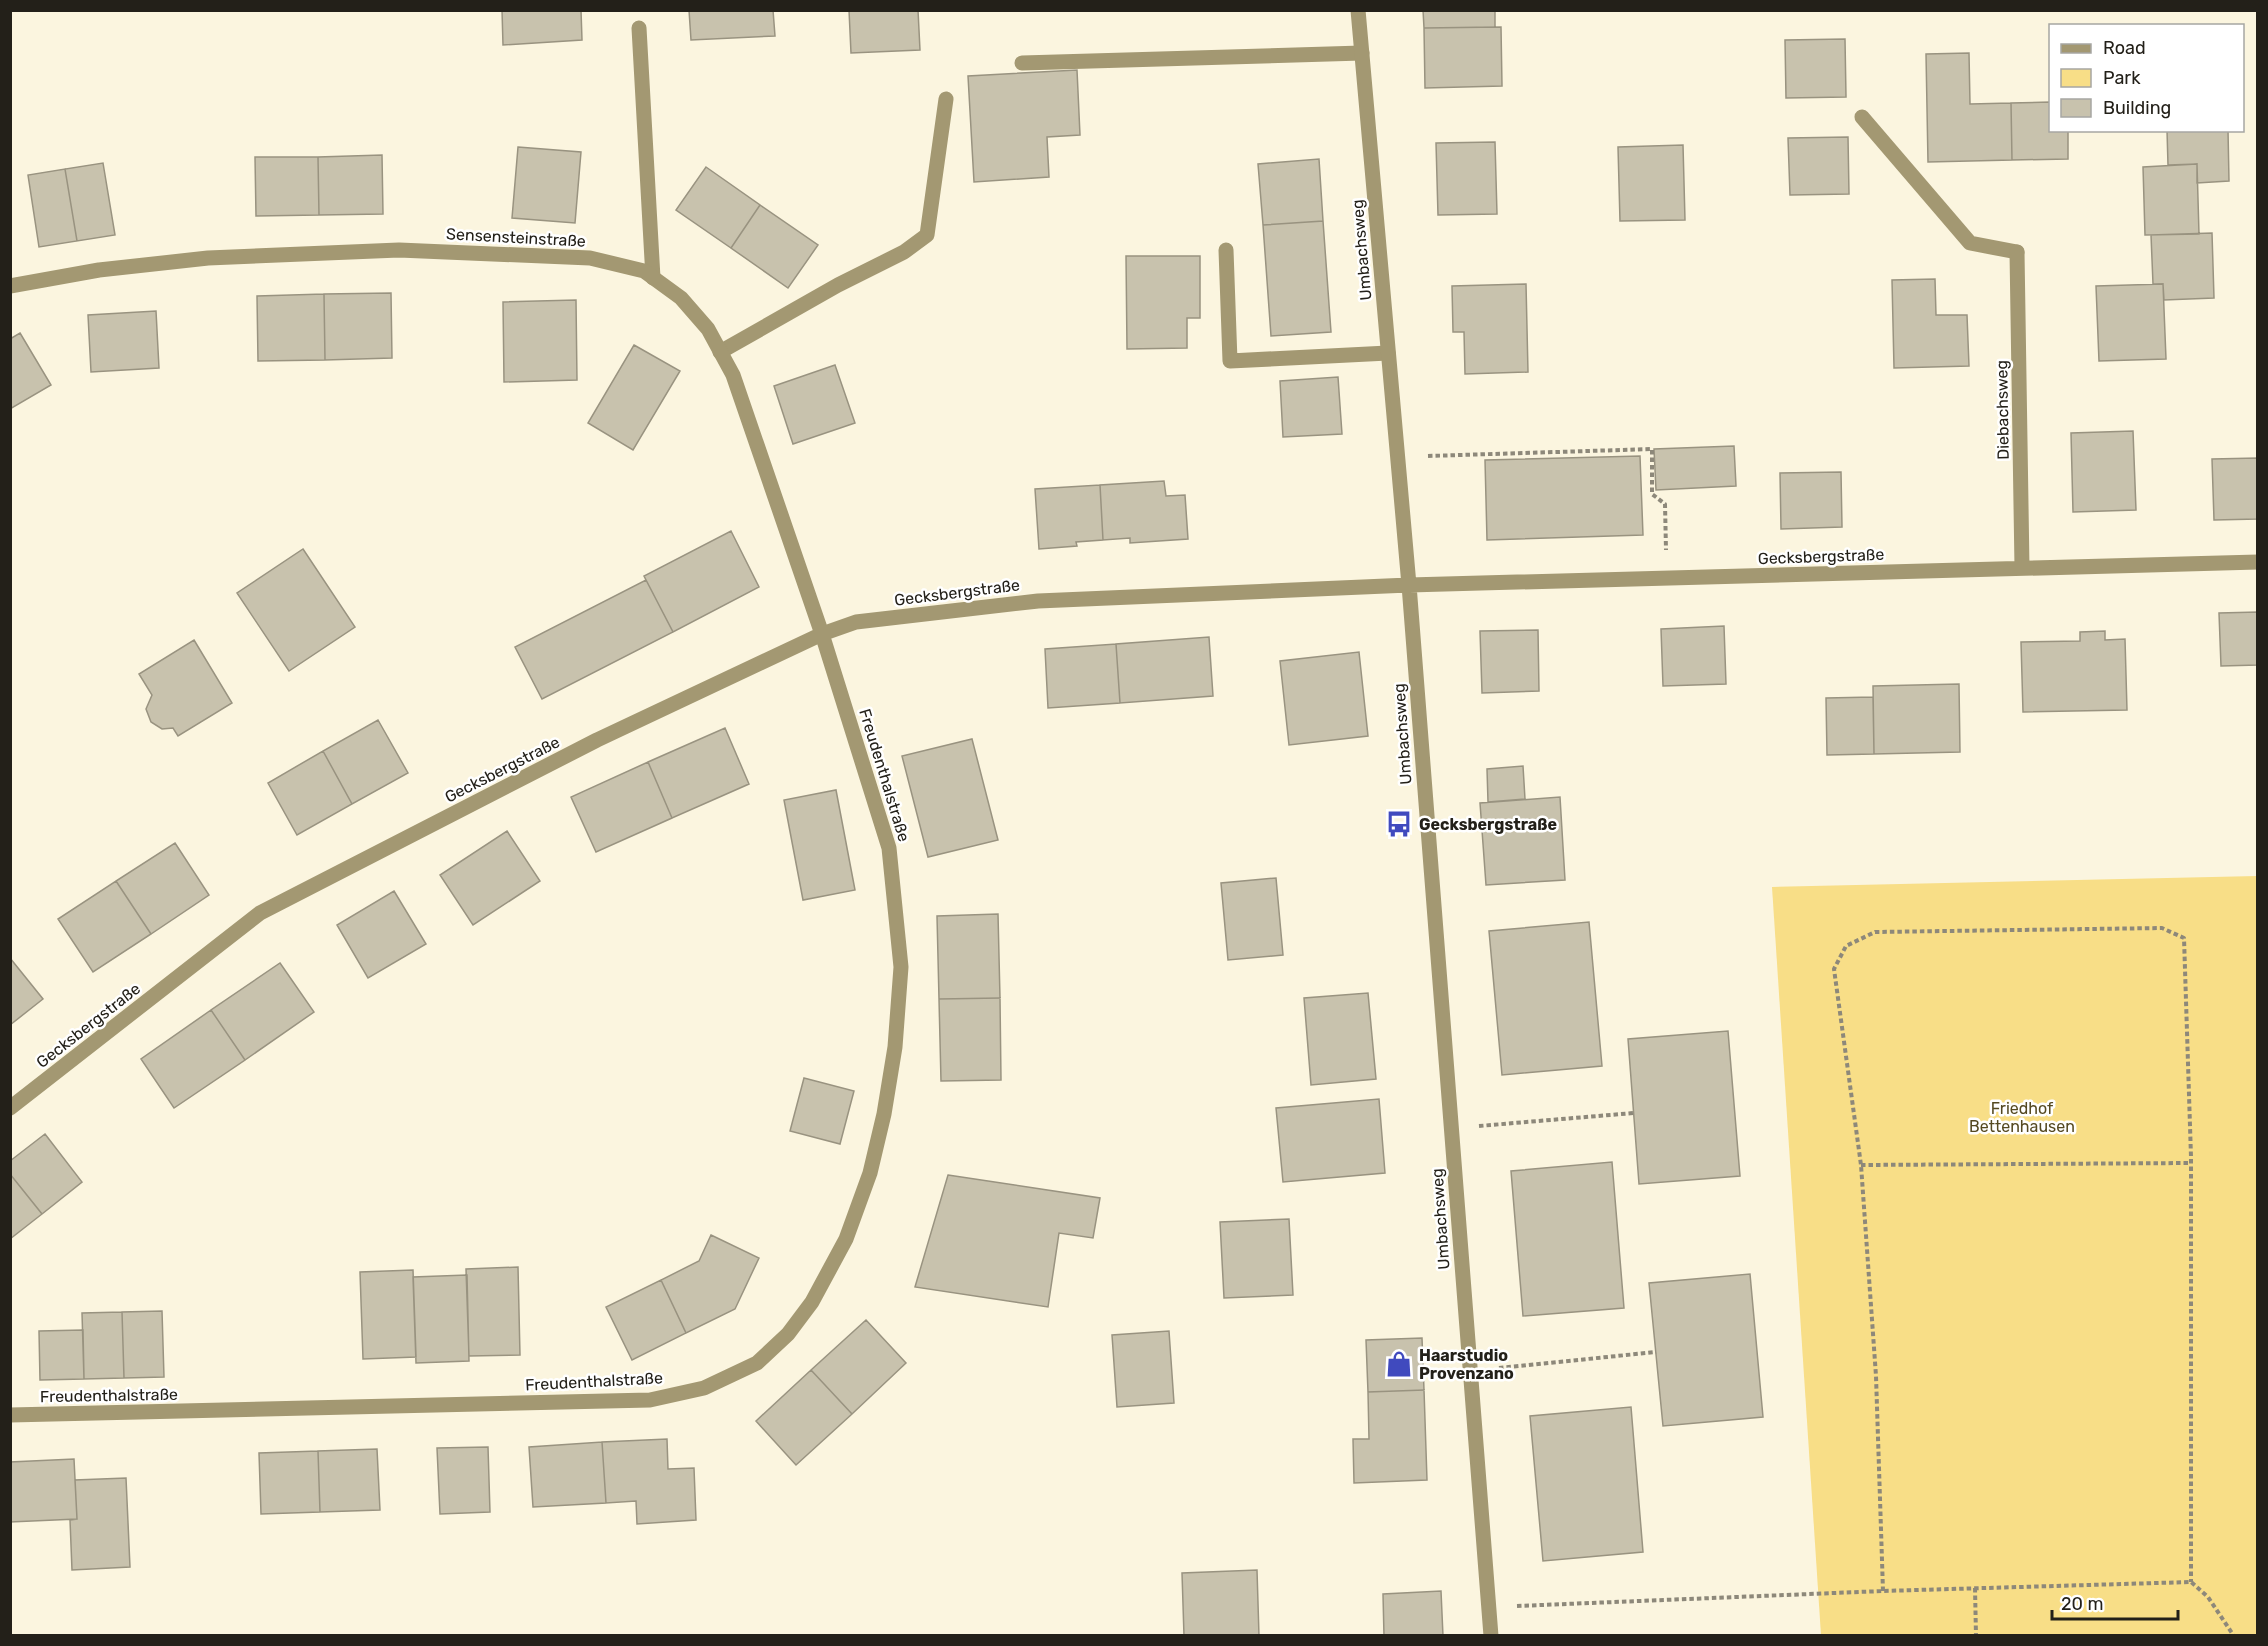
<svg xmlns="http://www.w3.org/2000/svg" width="2268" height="1646" font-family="Rubik,sans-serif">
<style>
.green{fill:#f8de87}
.building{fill:#c8c2ad;stroke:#999380;stroke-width:1.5}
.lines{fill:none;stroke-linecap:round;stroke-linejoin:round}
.path{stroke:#8d887a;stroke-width:4;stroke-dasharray:4.5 3;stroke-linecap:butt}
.lane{stroke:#a39872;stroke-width:15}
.street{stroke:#a39872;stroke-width:15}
.labels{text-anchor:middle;stroke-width:5;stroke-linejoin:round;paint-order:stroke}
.street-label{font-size:16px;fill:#232019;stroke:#fff}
.poi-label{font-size:16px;font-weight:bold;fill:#232019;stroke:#fff;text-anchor:start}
.park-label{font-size:16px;fill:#554921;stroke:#fff}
</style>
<rect width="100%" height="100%" fill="#fbf5df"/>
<path class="green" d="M 2257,876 L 2257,1635 L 1821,1635 L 1772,887 Z"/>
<path class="building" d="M 502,10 L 581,10 L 582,40 L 503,45 Z
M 689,10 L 773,10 L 775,36 L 691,40 Z
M 849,10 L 918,10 L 920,50 L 851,53 Z
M 1423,10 L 1495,10 L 1495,27 L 1424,28 Z
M 1501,27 L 1502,86 L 1425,88 L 1424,28 Z
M 1845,39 L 1846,97 L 1786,98 L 1785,40 Z
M 1969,53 L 1970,104 L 2011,103 L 2012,160 L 1928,162 L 1926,54 Z
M 1077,70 L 1080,135 L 1047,137 L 1049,177 L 974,182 L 968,76 Z
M 2050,102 L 2050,130 L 2068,130 L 2068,159 L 2012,160 L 2011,103 Z
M 2167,130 L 2228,130 L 2229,181 L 2197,183 L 2197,164 L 2168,165 Z
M 1848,137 L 1849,194 L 1790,195 L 1788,138 Z
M 1495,142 L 1497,214 L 1438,215 L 1436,143 Z
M 1683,145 L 1685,220 L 1620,221 L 1618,147 Z
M 518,147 L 581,152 L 575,223 L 512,218 Z
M 382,155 L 383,214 L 319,215 L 318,157 Z
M 255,157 L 318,157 L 319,215 L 256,216 Z
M 1319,159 L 1323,221 L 1263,225 L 1258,164 Z
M 103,163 L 115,235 L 77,241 L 65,169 Z
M 2197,164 L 2199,234 L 2145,235 L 2143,167 Z
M 706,167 L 760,205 L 731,248 L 676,210 Z
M 65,169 L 77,241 L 39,247 L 28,175 Z
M 760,205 L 818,245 L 788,288 L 731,248 Z
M 1323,221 L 1331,332 L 1271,336 L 1263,225 Z
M 2212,233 L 2214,298 L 2164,300 L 2163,284 L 2153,284 L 2151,235 Z
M 1126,256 L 1200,256 L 1200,318 L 1187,318 L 1187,348 L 1127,349 Z
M 1935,279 L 1936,315 L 1967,315 L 1969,366 L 1894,368 L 1892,280 Z
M 1526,284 L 1528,372 L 1465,374 L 1464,332 L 1453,332 L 1452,286 Z
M 2163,284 L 2166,359 L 2099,361 L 2096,286 Z
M 391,293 L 392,358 L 325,360 L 324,294 Z
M 324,294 L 325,360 L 258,361 L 257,296 Z
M 576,300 L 577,380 L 504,382 L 503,302 Z
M 156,311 L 159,368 L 91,372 L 88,315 Z
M 20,333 L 51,385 L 10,409 L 10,339 Z
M 634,345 L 680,371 L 633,450 L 588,423 Z
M 835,365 L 855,423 L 793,444 L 774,386 Z
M 1338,377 L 1342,434 L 1283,437 L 1280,381 Z
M 2133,431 L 2136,510 L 2073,512 L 2071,433 Z
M 1734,446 L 1736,486 L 1656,490 L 1654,449 Z
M 1640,456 L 1643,535 L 1487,540 L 1485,460 Z
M 2258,458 L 2258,519 L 2214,520 L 2212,459 Z
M 1841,472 L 1842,527 L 1781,529 L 1780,473 Z
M 1164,481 L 1166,496 L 1185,495 L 1188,539 L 1130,543 L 1130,538 L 1103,540 L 1100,485 Z
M 1100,485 L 1103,540 L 1076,542 L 1077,546 L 1039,549 L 1035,489 Z
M 731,531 L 759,587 L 673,632 L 644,576 Z
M 303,549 L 355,627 L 289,671 L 237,593 Z
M 646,580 L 673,632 L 542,699 L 515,647 Z
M 2258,612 L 2258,665 L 2221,666 L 2219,613 Z
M 1724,626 L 1726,684 L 1663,686 L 1661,629 Z
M 1538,630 L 1539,691 L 1482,693 L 1480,631 Z
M 2105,631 L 2105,640 L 2125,639 L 2127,710 L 2023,712 L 2021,642 L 2080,641 L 2080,632 Z
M 1209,637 L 1213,696 L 1120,703 L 1116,644 Z
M 194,640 L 232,703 L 178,736 L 173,728 L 162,729 L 151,722 L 146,709 L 152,695 L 139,674 Z
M 1116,644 L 1120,703 L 1048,708 L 1045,649 Z
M 1359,652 L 1368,736 L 1289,745 L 1280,661 Z
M 1959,684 L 1960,752 L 1874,754 L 1873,686 Z
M 1873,697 L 1874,754 L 1827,755 L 1826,698 Z
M 378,720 L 408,773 L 352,804 L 323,751 Z
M 725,728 L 749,784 L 672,818 L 648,762 Z
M 972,739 L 998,840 L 928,857 L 902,756 Z
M 323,751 L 352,804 L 297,835 L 268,783 Z
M 648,762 L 672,818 L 596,852 L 571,797 Z
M 1523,766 L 1525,799 L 1488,802 L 1487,769 Z
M 836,790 L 855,890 L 803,900 L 784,800 Z
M 1560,797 L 1565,880 L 1486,885 L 1480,803 Z
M 507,831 L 540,881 L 473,925 L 440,875 Z
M 175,843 L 209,895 L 151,934 L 116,881 Z
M 1276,878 L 1283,955 L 1228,960 L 1221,883 Z
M 116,881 L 151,934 L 93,972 L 58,919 Z
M 394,891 L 426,944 L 368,978 L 337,925 Z
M 998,914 L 1000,998 L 939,999 L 937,916 Z
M 1589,922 L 1602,1066 L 1502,1075 L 1489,931 Z
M 10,958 L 43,999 L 10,1025 Z
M 280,963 L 314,1012 L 245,1060 L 211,1010 Z
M 1368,993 L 1376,1079 L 1311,1085 L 1304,998 Z
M 1000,998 L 1001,1080 L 941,1081 L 939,999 Z
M 211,1010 L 245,1060 L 174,1108 L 141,1059 Z
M 1728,1031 L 1740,1176 L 1639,1184 L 1628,1039 Z
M 804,1078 L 854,1091 L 840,1144 L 790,1131 Z
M 1379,1099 L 1385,1173 L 1283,1182 L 1276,1108 Z
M 45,1134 L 82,1182 L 42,1214 L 10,1174 L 10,1161 Z
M 1612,1162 L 1624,1308 L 1523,1316 L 1511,1171 Z
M 10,1174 L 42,1214 L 10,1239 Z
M 948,1175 L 1100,1198 L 1093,1238 L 1059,1233 L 1048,1307 L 915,1287 Z
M 1289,1219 L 1293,1295 L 1224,1298 L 1220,1222 Z
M 711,1235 L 759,1258 L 735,1309 L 686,1333 L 661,1280 L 699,1261 Z
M 518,1267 L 520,1355 L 469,1356 L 466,1269 Z
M 413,1270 L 416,1357 L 363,1359 L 360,1272 Z
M 1750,1274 L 1763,1417 L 1663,1426 L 1649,1283 Z
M 467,1275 L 469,1361 L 416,1363 L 413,1277 Z
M 661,1280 L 686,1333 L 632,1360 L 606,1307 Z
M 162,1311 L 164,1377 L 124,1378 L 122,1312 Z
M 122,1312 L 124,1378 L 84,1379 L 82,1313 Z
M 866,1320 L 906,1363 L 852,1414 L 811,1370 Z
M 83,1330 L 84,1379 L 40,1380 L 39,1331 Z
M 1169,1331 L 1174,1403 L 1117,1407 L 1112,1335 Z
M 1422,1338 L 1424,1390 L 1368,1392 L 1366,1340 Z
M 811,1370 L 852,1414 L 796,1465 L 756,1421 Z
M 1424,1390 L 1427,1480 L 1354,1483 L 1353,1439 L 1369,1439 L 1368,1392 Z
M 1631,1407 L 1643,1552 L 1543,1561 L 1530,1416 Z
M 667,1439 L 668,1469 L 694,1468 L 696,1520 L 637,1524 L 636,1501 L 606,1503 L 602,1442 Z
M 602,1442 L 606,1503 L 533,1507 L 529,1447 Z
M 488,1447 L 490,1512 L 440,1514 L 437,1448 Z
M 377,1449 L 380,1510 L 320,1512 L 318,1451 Z
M 318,1451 L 320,1512 L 261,1514 L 259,1453 Z
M 74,1459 L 77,1519 L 10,1522 L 10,1462 Z
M 126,1478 L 130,1567 L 72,1570 L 70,1520 L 77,1519 L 75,1480 Z
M 1257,1570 L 1259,1636 L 1184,1636 L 1182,1573 Z
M 1441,1591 L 1443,1636 L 1384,1636 L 1383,1594 Z"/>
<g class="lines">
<path class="path" d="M 1428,456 L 1652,449 L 1652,494 L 1665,504 L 1666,550
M 1479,1126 L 1634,1113
M 1861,1165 L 2190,1163
M 1499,1368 L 1656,1352
M 1975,1588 L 1976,1636
M 1883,1591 L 1876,1376 L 1861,1165 L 1834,969 L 1846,946 L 1875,932 L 2162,928 L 2184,938 L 2191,1157 L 2191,1582
M 1517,1606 L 1883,1591 L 2191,1582 L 2208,1597 L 2234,1636"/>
<path class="lane" d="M 639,28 L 653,278
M 1022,63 L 1362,53
M 1862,117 L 1970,243 L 2017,252
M 1226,250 L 1230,361 L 1388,353
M 720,352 L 838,285 L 904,252 L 927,235 L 946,99"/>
<path class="street" d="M 1358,10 L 1409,585 L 1491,1636
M 2017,252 L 2022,568
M 10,286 L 99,270 L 208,258 L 399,250 L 590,258 L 644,271 L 681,298 L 708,329 L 733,375 L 822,634 L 889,848 L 901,967 L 895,1047 L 884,1114 L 870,1173 L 846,1239 L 812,1302 L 788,1334 L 757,1363 L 704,1388 L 650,1400 L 10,1415
M 10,1108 L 260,913 L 597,740 L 822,634 L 856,622 L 1038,601 L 1409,585 L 2258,562"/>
</g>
<defs>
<g id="bus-bare" transform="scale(2.07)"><path d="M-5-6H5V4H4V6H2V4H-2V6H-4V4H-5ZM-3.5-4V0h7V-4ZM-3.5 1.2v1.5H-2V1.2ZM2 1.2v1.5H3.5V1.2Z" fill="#404abe" stroke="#fff" stroke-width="2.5" paint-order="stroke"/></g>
<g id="shop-bare" transform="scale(2.07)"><path d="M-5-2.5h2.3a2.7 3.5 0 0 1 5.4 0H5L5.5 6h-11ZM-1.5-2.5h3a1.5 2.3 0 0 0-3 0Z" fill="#404abe" stroke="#fff" stroke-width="2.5" paint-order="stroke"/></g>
</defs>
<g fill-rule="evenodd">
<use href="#bus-bare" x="1399" y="824"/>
<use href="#shop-bare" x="1399" y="1364"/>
</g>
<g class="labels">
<g class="street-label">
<text transform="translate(516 237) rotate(3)" y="6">Sensensteinstraße</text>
<text transform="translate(1361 250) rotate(-95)" y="6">Umbachsweg</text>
<text transform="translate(2002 410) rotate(-91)" y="6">Diebachsweg</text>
<text transform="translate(1821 556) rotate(-2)" y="6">Gecksbergstraße</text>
<text transform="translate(957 592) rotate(-7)" y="6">Gecksbergstraße</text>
<text transform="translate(1402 734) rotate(-94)" y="6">Umbachsweg</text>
<text transform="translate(502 769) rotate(-27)" y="6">Gecksbergstraße</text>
<text transform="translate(885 775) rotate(73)" y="6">Freudenthalstraße</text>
<text transform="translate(88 1025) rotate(-38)" y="6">Gecksbergstraße</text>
<text transform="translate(1440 1219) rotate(-94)" y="6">Umbachsweg</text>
<text transform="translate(594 1381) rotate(-3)" y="6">Freudenthalstraße</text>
<text transform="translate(109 1395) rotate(-1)" y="6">Freudenthalstraße</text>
</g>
<g class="poi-label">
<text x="1419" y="830">Gecksbergstraße</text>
<text x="1419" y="1361">Haarstudio<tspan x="1419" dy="18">Provenzano</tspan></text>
</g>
<g class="park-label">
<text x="2022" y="1114">Friedhof<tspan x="2022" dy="18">Bettenhausen</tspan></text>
</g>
</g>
<rect width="2268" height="1646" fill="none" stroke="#232019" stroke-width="24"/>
<rect x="2049" y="24" width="195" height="108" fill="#ffffff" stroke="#a7a6a3" stroke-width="1.5"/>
<rect x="2061" y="44" width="30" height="9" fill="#a39872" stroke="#a7a6a3" stroke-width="1.5"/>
<text x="2103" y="54" font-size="18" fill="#232019">Road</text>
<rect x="2061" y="69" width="30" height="18" fill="#f8de87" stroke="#a7a6a3" stroke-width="1.5"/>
<text x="2103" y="84" font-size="18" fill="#232019">Park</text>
<rect x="2061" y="99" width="30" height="18" fill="#c8c2ad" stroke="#a7a6a3" stroke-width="1.5"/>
<text x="2103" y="114" font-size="18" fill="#232019">Building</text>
<path d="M2052 1610v9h126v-9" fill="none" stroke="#232019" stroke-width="3"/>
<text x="2061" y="1610" font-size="18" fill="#232019" stroke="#ffffff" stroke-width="4.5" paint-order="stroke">20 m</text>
</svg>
